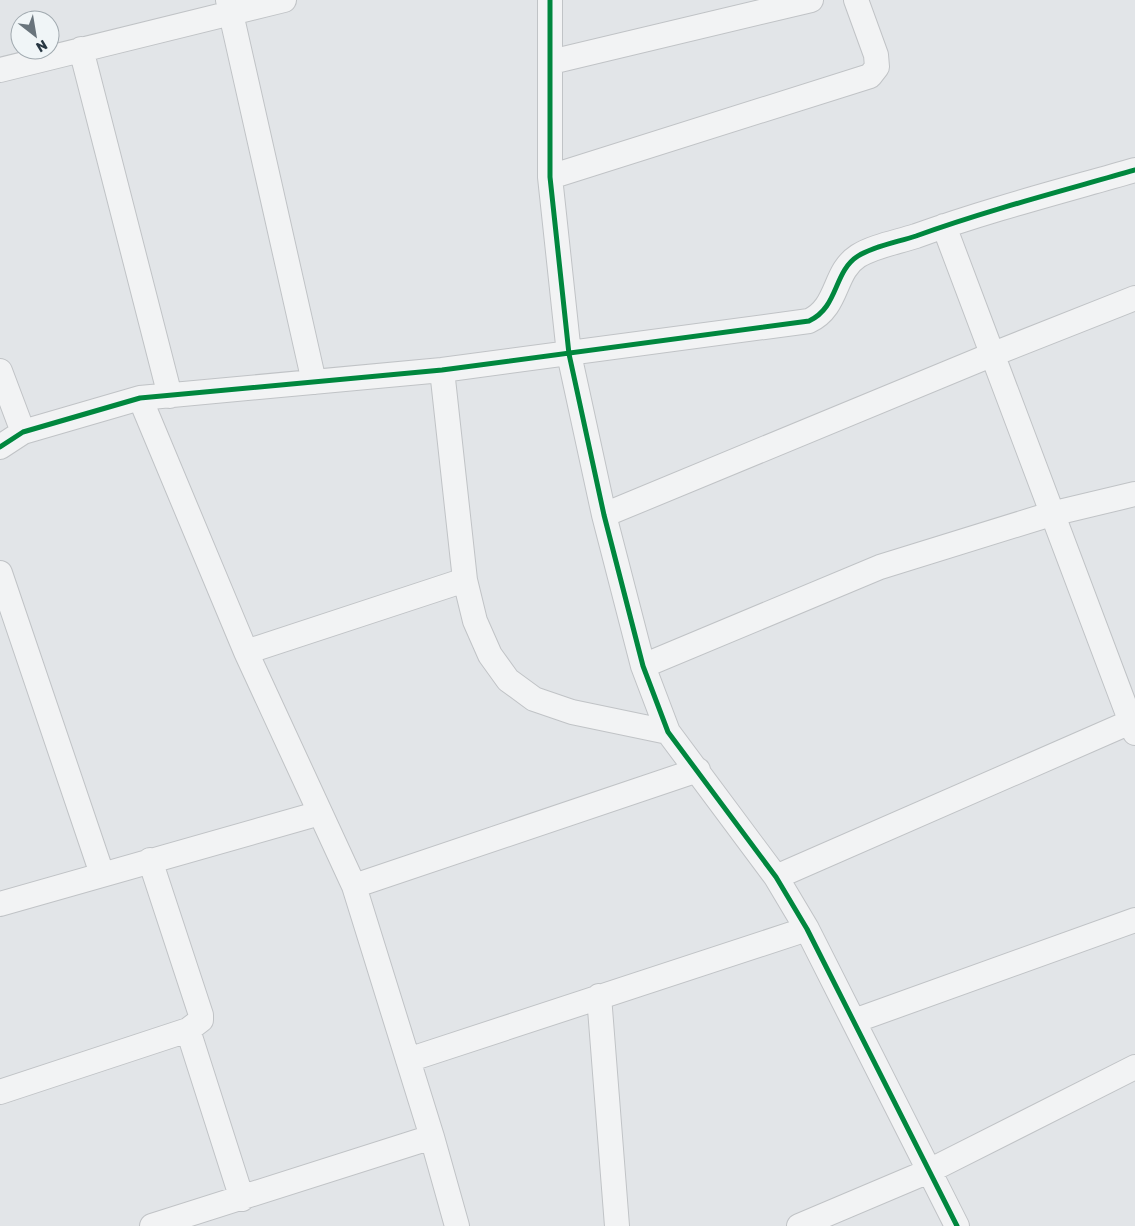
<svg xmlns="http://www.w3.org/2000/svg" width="1135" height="1226" font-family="Rubik,sans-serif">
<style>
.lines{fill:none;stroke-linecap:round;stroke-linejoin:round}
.street-casing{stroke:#c0c3c6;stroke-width:26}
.street{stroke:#f2f3f4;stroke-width:24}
.cycleway-casing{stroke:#f0f5f7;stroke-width:8}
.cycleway{stroke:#00873e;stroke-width:5}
</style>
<rect width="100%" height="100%" fill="#e2e5e8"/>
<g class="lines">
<g class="street-casing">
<path id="street" d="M 228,0 L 314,382
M 550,0 L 550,177 L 569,354 L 604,515 L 643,666 L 668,732 L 776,877 L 807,929 L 957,1226
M 81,49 L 170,396
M 551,62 L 811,0
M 0,70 L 284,0
M 550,177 L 870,76 L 877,67 L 876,55 L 856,0
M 944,226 L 1135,733
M 442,370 L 465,580 L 475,621 L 490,655 L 508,680 L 534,699 L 572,712 L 668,732
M 0,371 L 23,432
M 140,398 L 246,652 L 354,886 L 432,1137 L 457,1226
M 0,447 L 23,432 L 140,398 L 442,370 L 809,321 C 839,307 833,272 858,256 C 874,246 898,242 916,236 C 988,210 1062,191 1135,170
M 604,515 L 991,355 L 1135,298
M 0,573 L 102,874
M 246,652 L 465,580
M 643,666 L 880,567 L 1051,514 L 1135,494
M 776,877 L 1135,720
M 354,886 L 698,770
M 0,904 L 320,813
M 599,996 L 617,1226
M 854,1021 L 1135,920
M 188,1030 L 242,1199
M 408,1060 L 807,929
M 0,1092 L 188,1030 L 201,1020 L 201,1015 L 150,860
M 152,1226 L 432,1137
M 799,1226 L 929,1171 L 1135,1067"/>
</g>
<use href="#street" class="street"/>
<g class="cycleway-casing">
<path id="cycleway" d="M 550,0 L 550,177 L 569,354 L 604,515 L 643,666 L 668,732 L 776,877 L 807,929 L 957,1226
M 0,447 L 23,432 L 140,398 L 442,370 L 809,321 C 839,307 833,272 858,256 C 874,246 898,242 916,236 C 988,210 1062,191 1135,170"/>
</g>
<use href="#cycleway" class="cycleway"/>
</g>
<g transform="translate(35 35) rotate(149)"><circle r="24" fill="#f0f5f7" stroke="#a0a9af"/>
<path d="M0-4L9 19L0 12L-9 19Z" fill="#69747c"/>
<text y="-8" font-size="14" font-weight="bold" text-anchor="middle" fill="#283742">N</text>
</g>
</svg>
